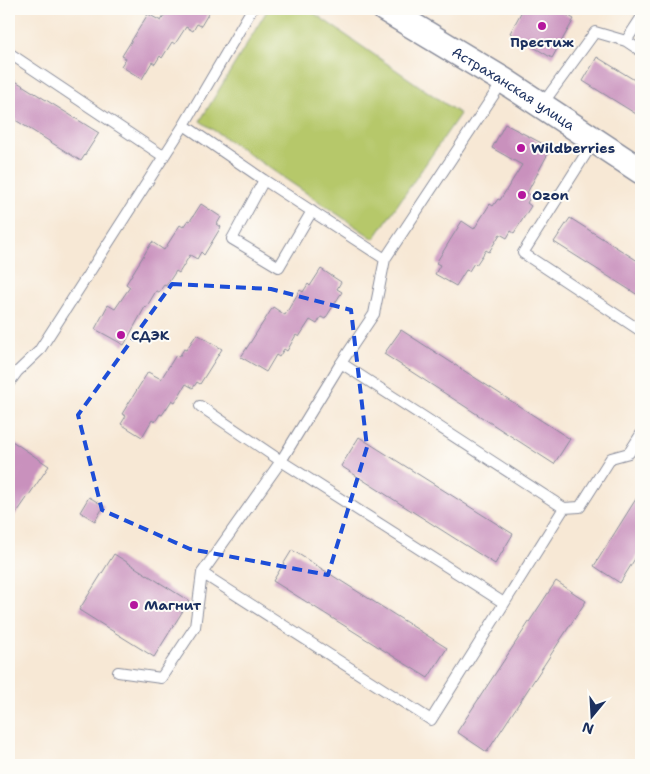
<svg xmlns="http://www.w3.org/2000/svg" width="650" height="774" font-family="'Shantell Sans',sans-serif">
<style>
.green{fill:#b6c86b;stroke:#687c64}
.building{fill:#c991bd}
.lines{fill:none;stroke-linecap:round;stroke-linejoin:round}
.service-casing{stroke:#898c9a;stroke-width:12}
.tertiary-casing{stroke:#898c9a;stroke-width:28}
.service{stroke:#fff;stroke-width:10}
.tertiary{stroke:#fff;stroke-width:25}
.marked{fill:none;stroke:#1d4ed8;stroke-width:4;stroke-dasharray:10 6;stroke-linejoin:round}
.poi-dot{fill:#b5179e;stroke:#fdfcf7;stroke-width:2}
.labels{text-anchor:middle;stroke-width:4;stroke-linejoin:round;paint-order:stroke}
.poi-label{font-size:14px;font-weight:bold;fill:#1b2f5e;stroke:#fdfcf7;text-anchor:start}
.street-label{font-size:14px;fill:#1b2f5e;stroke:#fdfcf7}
</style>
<rect width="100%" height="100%" fill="#fdfcf7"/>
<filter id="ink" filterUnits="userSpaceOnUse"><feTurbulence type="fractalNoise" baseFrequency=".02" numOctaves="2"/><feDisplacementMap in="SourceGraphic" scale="10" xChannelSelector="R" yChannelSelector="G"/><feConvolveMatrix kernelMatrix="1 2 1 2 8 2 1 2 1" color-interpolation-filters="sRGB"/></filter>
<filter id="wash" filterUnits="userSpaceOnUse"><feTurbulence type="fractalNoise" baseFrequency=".0096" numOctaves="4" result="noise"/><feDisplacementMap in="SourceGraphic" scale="20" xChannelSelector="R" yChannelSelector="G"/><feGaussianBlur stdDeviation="1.12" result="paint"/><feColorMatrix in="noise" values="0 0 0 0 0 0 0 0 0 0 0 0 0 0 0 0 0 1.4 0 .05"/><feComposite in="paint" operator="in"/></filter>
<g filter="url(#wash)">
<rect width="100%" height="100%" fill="#f7e8d5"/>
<path class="green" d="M 268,9 L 308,9 L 460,114 L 374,239 L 200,121 Z"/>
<g id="blocks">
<path class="building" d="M 168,9 L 211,9 L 201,26 L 197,24 L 193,31 L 186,27 L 175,44 L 172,42 L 162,58 L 160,56 L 155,64 L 152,62 L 142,79 L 121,66 L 126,58 L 122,56 L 148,14 L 161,21 Z
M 523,9 L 556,9 L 574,19 L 552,58 L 510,33 Z
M 597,57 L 641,84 L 641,117 L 583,81 Z
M 9,77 L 99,133 L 81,161 L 9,116 Z
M 505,124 L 551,148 L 527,193 L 531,196 L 527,203 L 531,206 L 514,233 L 511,231 L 507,238 L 500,234 L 489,252 L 486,250 L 476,265 L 474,263 L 469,271 L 466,270 L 456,286 L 435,274 L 440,265 L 436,263 L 462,221 L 474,229 L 490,204 L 493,206 L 498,199 L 500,200 L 522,165 L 492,148 Z
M 201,204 L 221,217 L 217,224 L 221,227 L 204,255 L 201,252 L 197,259 L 190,255 L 179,273 L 176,271 L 166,286 L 164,285 L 159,292 L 156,291 L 146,308 L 145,307 L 124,345 L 95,329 L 108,305 L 115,309 L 130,287 L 126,284 L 152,242 L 164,250 L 180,225 L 183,227 L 188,220 L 190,221 Z
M 570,218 L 641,263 L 641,297 L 554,242 Z
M 321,269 L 341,282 L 337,289 L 342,292 L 325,319 L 321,317 L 317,324 L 310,320 L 299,337 L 296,335 L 287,351 L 284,349 L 279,357 L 276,355 L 266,372 L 241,357 L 273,307 L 285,315 L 300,290 L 303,292 L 308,284 L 310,286 Z
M 401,330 L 570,439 L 554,464 L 384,354 Z
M 197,334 L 222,349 L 200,384 L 197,382 L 193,388 L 186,384 L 175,402 L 172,400 L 162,415 L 160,414 L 155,422 L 152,420 L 142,437 L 121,424 L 126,416 L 122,414 L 148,372 L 161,379 L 176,355 L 179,357 L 184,349 L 186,350 Z
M 359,437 L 513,534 L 495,564 L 341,466 Z
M 9,439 L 49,466 L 9,524 Z
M 641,491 L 641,549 L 620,583 L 594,566 Z
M 89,497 L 104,506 L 95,521 L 80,512 Z
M 292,550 L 447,648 L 428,678 L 273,581 Z
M 114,554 L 189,601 L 154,657 L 79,610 Z
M 556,581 L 586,601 L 487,752 L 457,732 Z"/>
</g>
</g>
<g filter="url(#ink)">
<use href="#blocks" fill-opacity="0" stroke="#898c9a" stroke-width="1"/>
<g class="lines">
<g class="service-casing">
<path id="service" d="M 626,41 L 641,51
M 9,53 L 163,156
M 503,81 L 385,259 L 374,314 L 341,363 L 281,461 L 202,573 L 431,720 L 564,508 L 580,507 L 611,458 L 629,453 L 641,434
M 541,106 L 595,32 L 626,41 L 641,18
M 184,125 L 264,180 L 385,259
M 594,141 L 523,253 L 641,331
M 264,180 L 232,239 L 279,267 L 312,211
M 341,363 L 564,508
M 9,383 L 17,372 L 39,351 L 184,125 L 252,9
M 200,406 L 281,461 L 504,603
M 118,672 L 161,678 L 195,627 L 202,573"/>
</g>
<g class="tertiary-casing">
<g id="tertiary">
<path id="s1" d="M 385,9 L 503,80 L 641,171"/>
</g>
</g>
<use href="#service" class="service"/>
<use href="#tertiary" class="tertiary"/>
</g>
</g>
<path class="marked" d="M 172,284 L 271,289 L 351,310 L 367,447 L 328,575 L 190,549 L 102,510 L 78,415 Z"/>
<g class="poi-dot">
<circle cx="542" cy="26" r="5"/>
<circle cx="521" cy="148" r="5"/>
<circle cx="522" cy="195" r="5"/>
<circle cx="121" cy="335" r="5"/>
<circle cx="134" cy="605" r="5"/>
</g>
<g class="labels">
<g class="poi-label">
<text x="542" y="47" text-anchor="middle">Престиж</text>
<text x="531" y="153">Wildberries</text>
<text x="532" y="200">Ozon</text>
<text x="131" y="340">СДЭК</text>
<text x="144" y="610">Магнит</text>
</g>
<g class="street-label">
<text dy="5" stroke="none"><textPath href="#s1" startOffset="151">Астраханская улица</textPath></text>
</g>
</g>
<rect width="650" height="774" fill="none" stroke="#fdfcf7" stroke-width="30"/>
<g transform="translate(592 716) rotate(198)" stroke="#fdfcf7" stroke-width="4" paint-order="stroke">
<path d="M0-4L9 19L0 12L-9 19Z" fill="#1b2f5e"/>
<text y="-8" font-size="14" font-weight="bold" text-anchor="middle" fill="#1b2f5e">N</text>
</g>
</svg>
